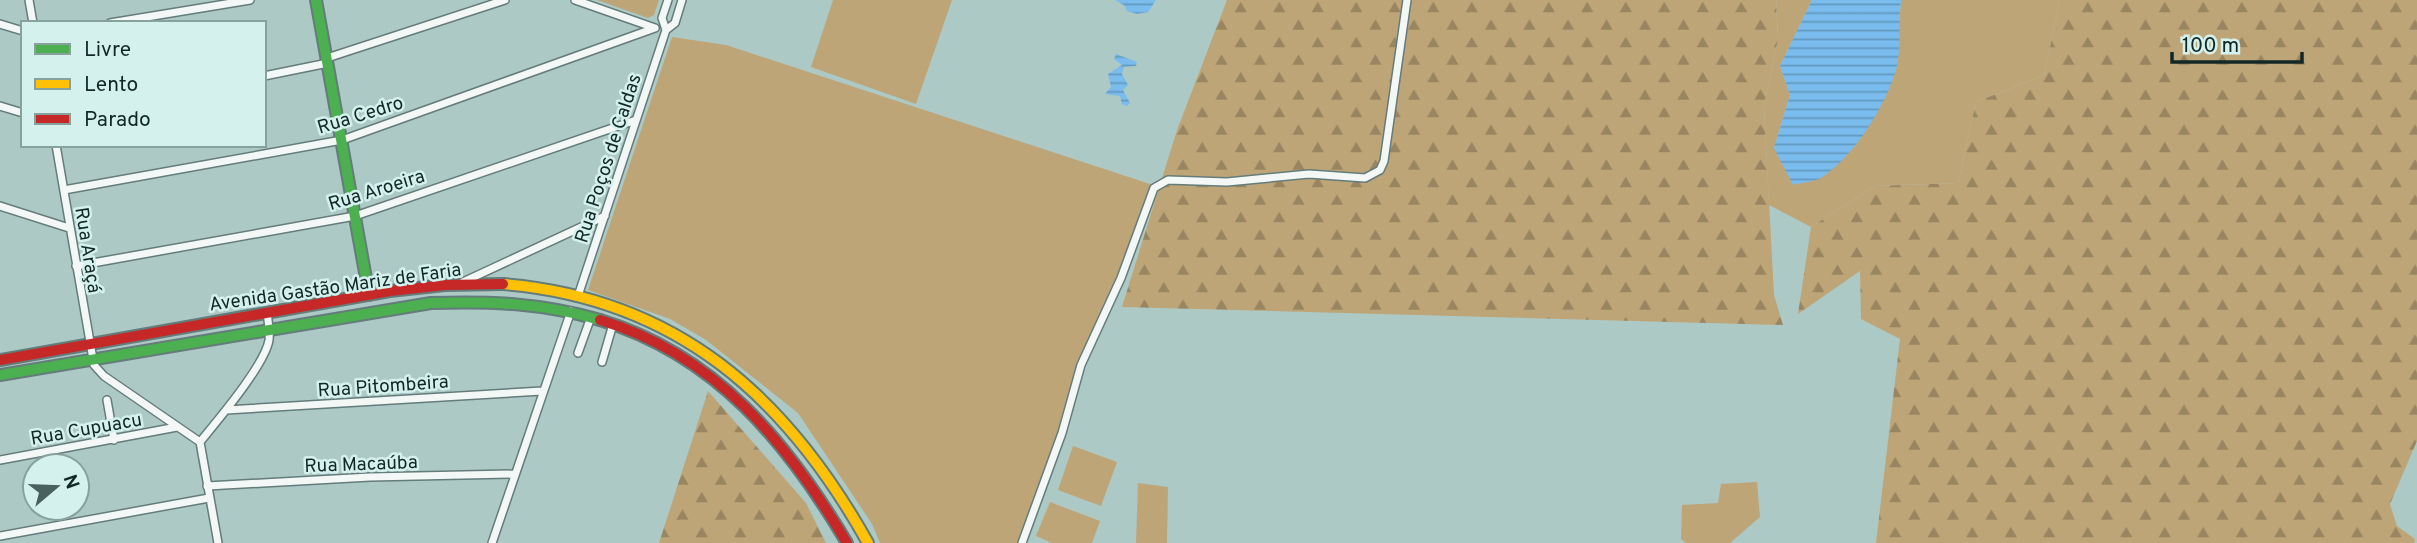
<svg xmlns="http://www.w3.org/2000/svg" width="2417" height="543" font-family="Overpass,sans-serif">
<style>
.grass{fill:#bea577}
.forest{fill:url(#forest-firs)}
.water{fill:url(#water-rules)}
.lines{fill:none;stroke-linecap:round;stroke-linejoin:round}
.street-casing{stroke:#647c7a;stroke-width:10}
.fast-casing{stroke:#647c7a;stroke-width:14}
.slow-casing{stroke:#647c7a;stroke-width:14}
.jam-casing{stroke:#647c7a;stroke-width:14}
.street{stroke:#f3f7f6;stroke-width:7}
.fast{stroke:#4caf50;stroke-width:10}
.slow{stroke:#ffc107;stroke-width:10}
.jam{stroke:#c62828;stroke-width:10}
.labels{text-anchor:middle;stroke-width:5;stroke-linejoin:round;paint-order:stroke}
.street-label{font-size:19px;fill:#122826;stroke:#d5f1ed}
</style>
<defs>
<pattern id="forest-firs" width="22" height="20" patternUnits="userSpaceOnUse" patternTransform="scale(1.75)"><rect width="22" height="20" fill="#bea577"/><path d="M5 1l3.5 6h-7zM16 11l3.5 6h-7z" fill="#998661"/></pattern>
<pattern id="water-rules" width="6" height="5" patternUnits="userSpaceOnUse" patternTransform="scale(1.75)"><rect width="6" height="5" fill="#79bced"/><path d="M0 2.5h6" fill="none" stroke="#6299c0"/></pattern>
</defs>
<rect width="100%" height="100%" fill="#acc9c6"/>
<path class="grass" d="M 597,0 L 659,0 L 654,15 L 648,18 Z
M 833,0 L 952,0 L 916,104 L 811,67 Z
M 1776,0 L 1812,0 L 1780,66 L 1790,95 L 1774,148 L 1855,146 L 1870,123 L 1896,70 L 1901,0 L 2060,0 L 2044,75 L 1976,102 L 1958,183 L 1875,186 L 1811,227 L 1769,205 L 1764,106 L 1778,39 Z
M 672,37 L 726,45 L 1153,185 L 1017,543 L 880,543 L 872,524 L 798,413 L 706,340 L 670,319 L 588,290 Z
M 1073,446 L 1117,462 L 1101,506 L 1058,490 Z
M 1757,482 L 1760,517 L 1730,543 L 1686,543 L 1681,539 L 1682,505 L 1718,503 L 1721,484 Z
M 1138,483 L 1168,487 L 1167,543 L 1136,543 Z
M 1050,502 L 1100,521 L 1092,543 L 1052,543 L 1036,536 Z"/>
<path class="forest" d="M 1227,0 L 1776,0 L 1778,39 L 1764,106 L 1774,295 L 1783,325 L 1122,307 L 1177,130 Z
M 2060,0 L 2417,0 L 2417,441 L 2390,504 L 2397,526 L 2415,539 L 2414,543 L 1876,543 L 1900,339 L 1861,319 L 1860,271 L 1798,314 L 1811,227 L 1875,186 L 1958,183 L 1976,102 L 2044,75 Z
M 708,391 L 806,503 L 826,543 L 659,543 Z"/>
<path class="water" d="M 1115,0 L 1156,0 L 1148,12 L 1137,14 L 1127,11 L 1125,6 Z
M 1812,0 L 1901,0 C 1898,23 1902,48 1896,70 C 1885,107 1855,154 1824,176 C 1816,182 1802,182 1793,185 L 1774,148 L 1790,95 L 1780,66 Z
M 1116,54 L 1137,62 L 1136,66 L 1124,67 L 1122,74 L 1128,85 L 1123,90 L 1130,103 L 1127,106 L 1122,104 L 1120,96 L 1105,94 L 1111,87 L 1108,74 L 1122,65 L 1114,59 Z"/>
<g class="lines">
<g class="street-casing">
<path id="street" d="M 29,0 L 33,23
M 575,0 L 655,28
M 110,23 L 250,0
M 0,24 L 23,31
M 666,30 L 662,18 L 668,0
M 327,58 L 505,0
M 264,76 L 328,63
M 0,106 L 23,113
M 56,145 L 94,365 L 104,376 L 200,442
M 64,190 L 342,140 L 655,28
M 0,206 L 69,228
M 76,266 L 355,216 L 636,120
M 463,282 L 605,216
M 578,296 L 666,30 L 675,23 L 682,0
M 578,353 L 591,317
M 602,362 L 613,324
M 107,400 L 114,440
M 226,410 L 542,391
M 0,460 L 177,427
M 207,486 L 370,477 L 515,474
M 0,536 L 209,498
M 218,543 L 200,442 C 217,421 265,365 269,340 C 270,331 268,321 267,312
M 492,543 L 571,311
M 1022,543 L 1062,433 L 1081,365 L 1121,278 L 1154,188 L 1168,180 L 1227,182 L 1309,174 L 1365,178 L 1380,170 L 1384,161 L 1407,0"/>
</g>
<g class="fast-casing">
<path id="fast" d="M 316,0 L 369,295
M 0,375 L 431,303 C 490,301 543,303 600,320"/>
</g>
<g class="slow-casing">
<path id="slow" d="M 503,284 C 676,298 786,396 868,543"/>
</g>
<g class="jam-casing">
<path id="jam" d="M 600,320 C 716,355 787,442 847,543
M 0,360 L 390,291 L 445,285 L 503,284"/>
</g>
<use href="#street" class="street"/>
<use href="#fast" class="fast"/>
<use href="#slow" class="slow"/>
<use href="#jam" class="jam"/>
</g>
<g class="labels">
<g class="street-label">
<text transform="translate(360 114) rotate(-17)" y="7">Rua Cedro</text>
<text transform="translate(607 158) rotate(-72)" y="7">Rua Poços de Caldas</text>
<text transform="translate(376 189) rotate(-17)" y="7">Rua Aroeira</text>
<text transform="translate(89 250) rotate(81)" y="7">Rua Araçá</text>
<text transform="translate(335 286) rotate(-8)" y="7">Avenida Gastão Mariz de Faria</text>
<text transform="translate(383 385) rotate(-4)" y="7">Rua Pitombeira</text>
<text transform="translate(86 428) rotate(-10)" y="7">Rua Cupuacu</text>
<text transform="translate(361 463) rotate(-2)" y="7">Rua Macaúba</text>
</g>
</g>
<rect x="21" y="21" width="245" height="126" fill="#d5f1ed" stroke="#87a19d" stroke-width="2"/>
<rect x="35" y="44" width="35" height="10" fill="#4caf50" stroke="#87a19d" stroke-width="2"/>
<text x="84" y="56" font-size="21" fill="#122826">Livre</text>
<rect x="35" y="79" width="35" height="10" fill="#ffc107" stroke="#87a19d" stroke-width="2"/>
<text x="84" y="91" font-size="21" fill="#122826">Lento</text>
<rect x="35" y="114" width="35" height="10" fill="#c62828" stroke="#87a19d" stroke-width="2"/>
<text x="84" y="126" font-size="21" fill="#122826">Parado</text>
<g transform="translate(56 487) rotate(71)"><circle r="33" fill="#d5f1ed" stroke="#87a19d" stroke-width="2"/>
<path d="M0-5L12 26L0 18L-12 26Z" fill="#48605e"/>
<text y="-10" font-size="19" font-weight="bold" text-anchor="middle" fill="#122826">N</text>
</g>
<path d="M2172 52v10h130v-10" fill="none" stroke="#122826" stroke-width="3.5"/>
<text x="2182" y="52" font-size="21" fill="#122826" stroke="#d5f1ed" stroke-width="5" paint-order="stroke">100 m</text>
</svg>
